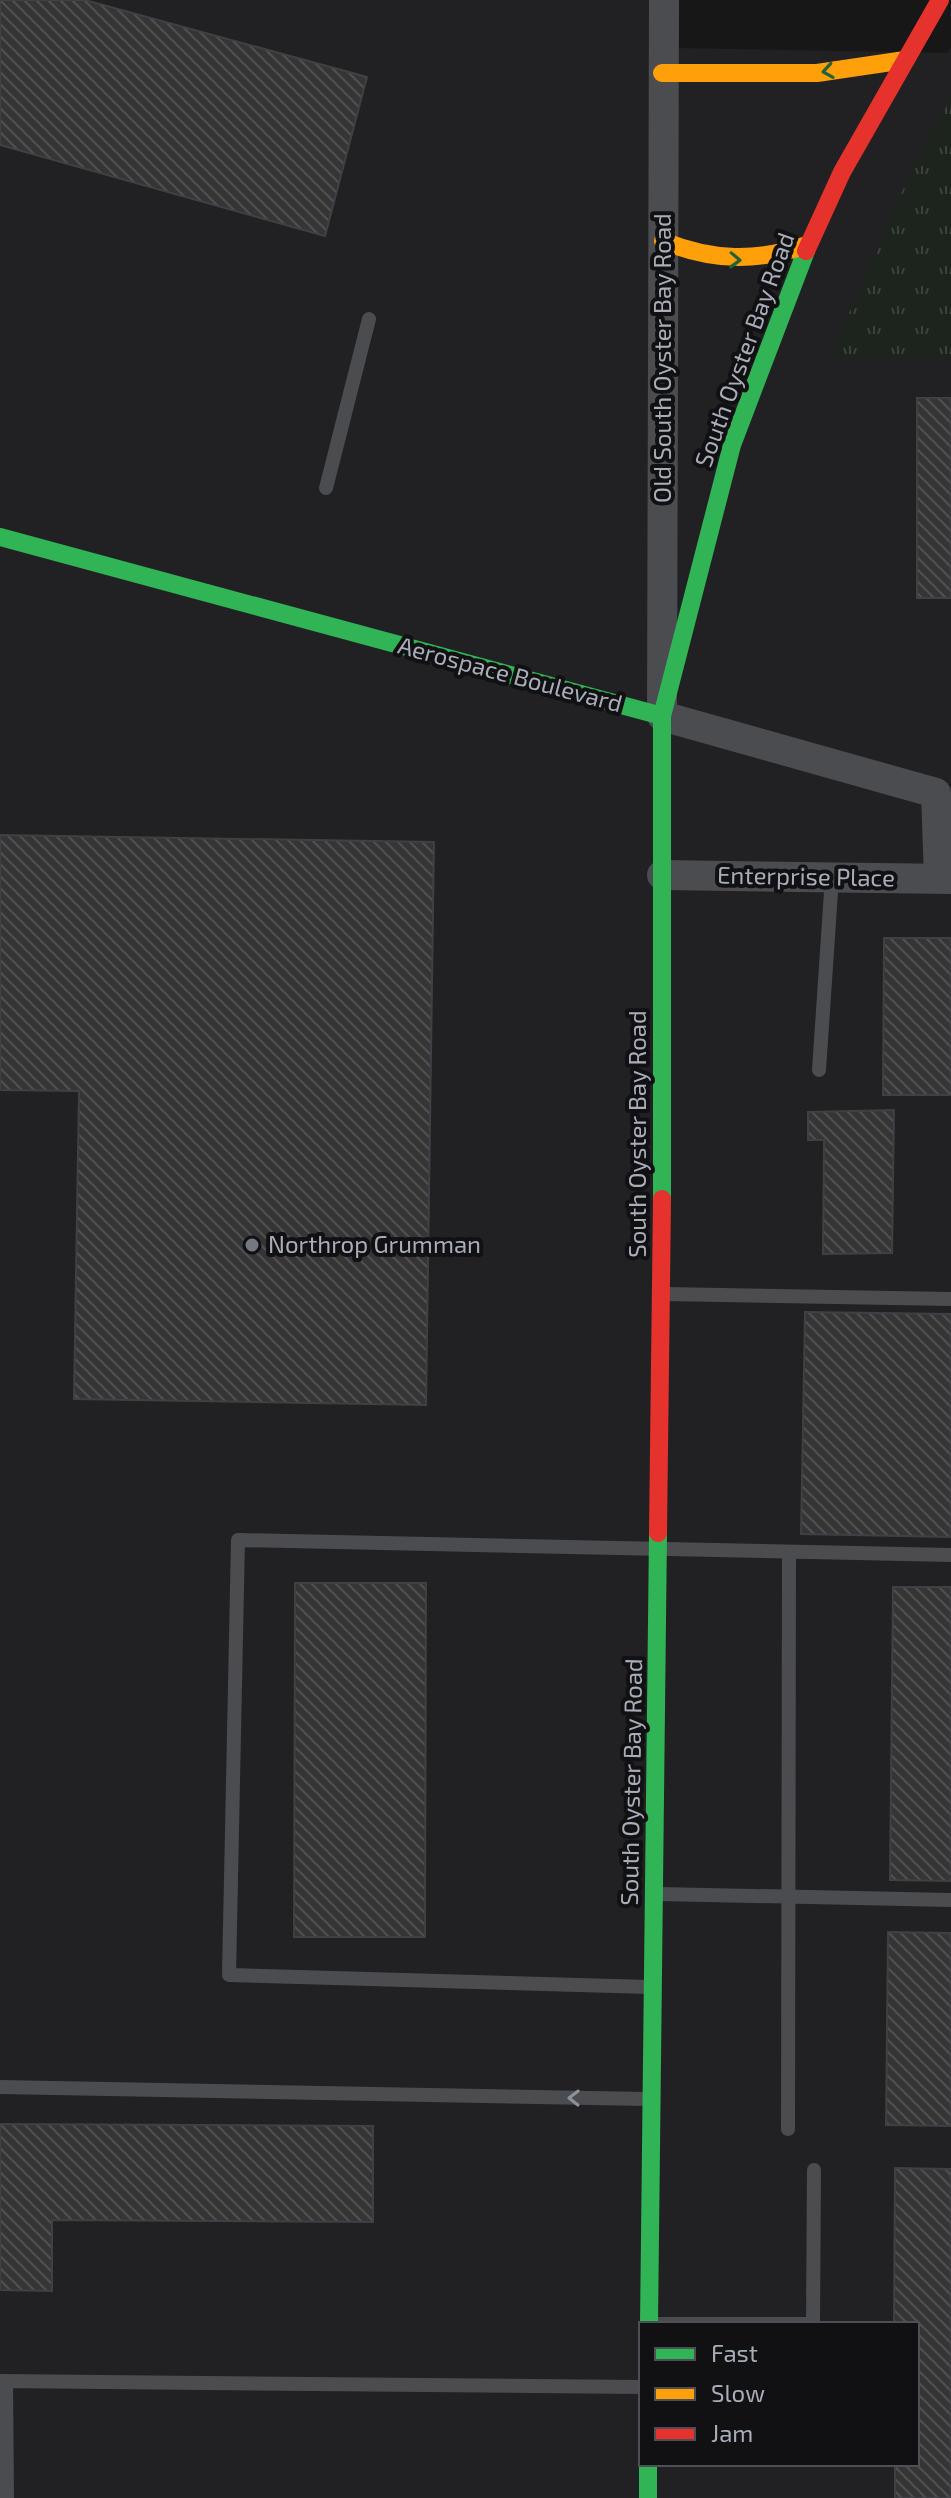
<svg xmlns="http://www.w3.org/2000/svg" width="951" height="2498" font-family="'Exo 2',sans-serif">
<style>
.built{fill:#212123;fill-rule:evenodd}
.grass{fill:url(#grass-tufts)}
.building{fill:url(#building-back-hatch);stroke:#3f4043;stroke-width:2}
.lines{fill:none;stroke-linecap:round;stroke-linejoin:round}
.lane{stroke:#4b4c50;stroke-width:14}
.street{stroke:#4b4c50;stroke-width:30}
.fast{stroke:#30b455;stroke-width:18}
.slow{stroke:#ff9f0a;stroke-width:18}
.jam{stroke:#e5322d;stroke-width:18}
.oneway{stroke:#206234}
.oneway2{stroke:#8c9099}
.poi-dot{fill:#757880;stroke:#111113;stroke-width:3}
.labels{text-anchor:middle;stroke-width:8;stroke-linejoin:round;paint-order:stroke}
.street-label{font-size:24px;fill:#a8adb8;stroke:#111113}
.poi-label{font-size:24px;fill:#a8adb8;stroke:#111113;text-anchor:start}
</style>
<defs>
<pattern id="grass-tufts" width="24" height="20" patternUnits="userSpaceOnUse" patternTransform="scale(2)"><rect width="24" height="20" fill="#1d241e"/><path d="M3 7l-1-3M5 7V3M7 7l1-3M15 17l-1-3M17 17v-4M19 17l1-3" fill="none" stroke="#3b413d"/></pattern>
<pattern id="building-back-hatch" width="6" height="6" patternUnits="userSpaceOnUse" patternTransform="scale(2)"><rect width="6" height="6" fill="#353536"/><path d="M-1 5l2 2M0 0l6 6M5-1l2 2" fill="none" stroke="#4f5051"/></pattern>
</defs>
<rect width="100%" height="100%" fill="#171717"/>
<path class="built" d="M 0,0 L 676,0 L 676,48 L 947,53 L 951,47 L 951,2498 L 0,2498 ZM 641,2324 L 917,2324 L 917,2464 L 641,2464 Z"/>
<path class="grass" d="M 951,99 L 951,359 L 829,359 L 919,153 Z"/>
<path class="building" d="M 0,0 L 85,0 L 367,77 L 325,236 L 0,145 Z
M 917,398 L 951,398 L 951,598 L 917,598 Z
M 0,835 L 434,842 L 426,1405 L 74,1399 L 79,1091 L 0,1090 Z
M 884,938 L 951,938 L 951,1095 L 883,1095 Z
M 894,1110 L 892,1253 L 823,1254 L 824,1140 L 808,1140 L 808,1112 Z
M 805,1312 L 951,1314 L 951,1537 L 801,1534 Z
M 295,1583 L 426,1583 L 425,1937 L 294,1937 Z
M 893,1587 L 951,1587 L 951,1881 L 890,1880 Z
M 888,1932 L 951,1933 L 951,2126 L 886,2125 Z
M 0,2124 L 373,2126 L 373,2222 L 52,2220 L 52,2291 L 0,2290 Z
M 895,2168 L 951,2169 L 951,2498 L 895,2498 L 895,2464 L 917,2464 L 917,2324 L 894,2324 Z"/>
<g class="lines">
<path class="lane" d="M 326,488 L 369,319
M 819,1070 L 832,877
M 663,1294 L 951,1299
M 659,1894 L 951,1900
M 649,1987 L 229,1975 L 238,1540 L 951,1555
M 0,2087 L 647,2099
M 788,2129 L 789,1552
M 654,2324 L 813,2324
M 813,2324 L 814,2170
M 0,2381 L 641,2387
M 6,2381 L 7,2498"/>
<path class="street" d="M 664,0 L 662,716 L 936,793 L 939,879
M 662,875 L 951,879"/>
<path class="fast" d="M 0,537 L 662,716
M 662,1199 L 662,716 L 732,445 L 806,251
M 649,2324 L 658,1533
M 648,2464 L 648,2498"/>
<path class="slow" d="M 662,73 L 817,73 L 905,60
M 663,241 C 713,261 756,262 807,245"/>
<path class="jam" d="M 806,251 L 842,172 L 940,0
M 658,1533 L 662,1199"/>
</g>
<defs><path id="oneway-chevron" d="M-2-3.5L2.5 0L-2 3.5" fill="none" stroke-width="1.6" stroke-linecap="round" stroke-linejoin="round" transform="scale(2)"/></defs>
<g class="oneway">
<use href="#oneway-chevron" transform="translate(828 71) rotate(171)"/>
<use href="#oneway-chevron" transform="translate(735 260) rotate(2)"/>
</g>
<use class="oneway2" href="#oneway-chevron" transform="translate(574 2098) rotate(-179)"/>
<circle class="poi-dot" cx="252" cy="1245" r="8"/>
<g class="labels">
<g class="street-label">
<text transform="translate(745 350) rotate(-70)" y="8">South Oyster Bay Road</text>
<text transform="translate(663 358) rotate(-90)" y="8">Old South Oyster Bay Road</text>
<text transform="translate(510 675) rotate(15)" y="8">Aerospace Boulevard</text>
<text transform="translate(806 877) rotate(1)" y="8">Enterprise Place</text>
<text transform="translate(638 1134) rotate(-90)" y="8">South Oyster Bay Road</text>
<text transform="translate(632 1782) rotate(-89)" y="8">South Oyster Bay Road</text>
</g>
<g class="poi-label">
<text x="268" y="1253">Northrop Grumman</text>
</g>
</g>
<rect x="639" y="2322" width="280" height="144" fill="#111113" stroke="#4d4f55" stroke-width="2"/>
<rect x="655" y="2348" width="40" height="12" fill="#30b455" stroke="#4d4f55" stroke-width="2"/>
<text x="711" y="2362" font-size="24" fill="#a8adb8">Fast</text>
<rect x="655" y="2388" width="40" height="12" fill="#ff9f0a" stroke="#4d4f55" stroke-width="2"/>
<text x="711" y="2402" font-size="24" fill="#a8adb8">Slow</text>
<rect x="655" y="2428" width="40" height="12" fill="#e5322d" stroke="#4d4f55" stroke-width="2"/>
<text x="711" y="2442" font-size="24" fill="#a8adb8">Jam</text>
</svg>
